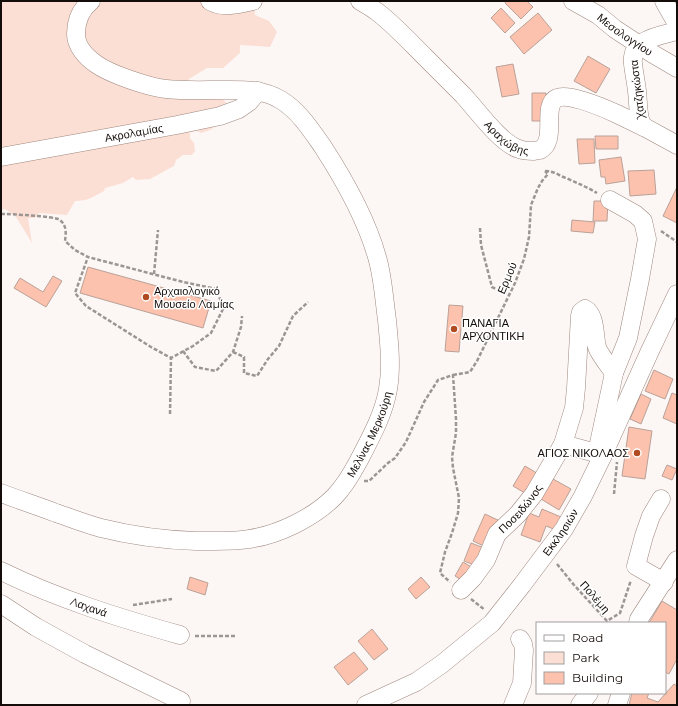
<svg xmlns="http://www.w3.org/2000/svg" width="678" height="706" font-family="Montserrat,sans-serif">
<style>
.green{fill:#fcdfd4}
.building{fill:#fcc2ad;stroke:#baa198}
.lines{fill:none;stroke-linecap:round;stroke-linejoin:round}
.minor-casing{stroke:#9e877e;stroke-width:19}
.path{stroke:#9b9593;stroke-width:2.5;stroke-dasharray:4 2;stroke-linecap:butt}
.minor{stroke:#fff;stroke-width:18}
.poi-dot{fill:#b04a20;stroke:#fff;stroke-width:1.5}
.labels{text-anchor:middle;stroke-width:3;stroke-linejoin:round;paint-order:stroke}
.street-label{font-size:11px;fill:#140c09;stroke:#fff}
.poi-label{font-size:11px;fill:#140c09;stroke:#fff;text-anchor:start}
</style>
<rect width="100%" height="100%" fill="#fcf7f5"/>
<path class="green" d="M 1,1 L 254,1 L 255,15 L 269,21 L 277,32 L 270,47 L 257,46 L 240,45 L 240,53 L 223,68 L 207,68 L 189,79 L 187,92 L 220,96 L 229,106 L 219,124 L 210,130 L 201,133 L 197,131 L 190,132 L 190,138 L 194,143 L 195,151 L 192,155 L 183,155 L 176,160 L 174,166 L 150,179 L 136,180 L 133,177 L 123,183 L 105,188 L 104,191 C 93,197 88,201 75,201 L 67,215 L 39,213 L 35,218 L 28,218 L 32,243 L 16,217 L 5,209 L 1,210 Z"/>
<path class="building" d="M 506,1 L 527,1 L 533,7 L 521,19 L 505,3 Z
M 501,8 L 515,23 L 505,33 L 491,18 Z
M 538,13 L 552,30 L 524,54 L 510,37 Z
M 588,56 L 610,69 L 596,93 L 574,81 Z
M 513,64 L 519,94 L 502,97 L 496,67 Z
M 532,93 L 546,93 L 546,121 L 532,121 Z
M 595,136 L 618,136 L 618,149 L 596,149 Z
M 577,139 L 594,139 L 595,163 L 579,164 Z
M 621,157 L 625,181 L 606,184 L 605,177 L 601,177 L 599,160 Z
M 654,170 L 656,194 L 630,196 L 628,171 Z
M 677,187 L 677,223 L 663,216 Z
M 594,201 L 608,201 L 607,221 L 593,221 Z
M 572,220 L 595,222 L 593,233 L 571,231 Z
M 88,267 L 211,301 L 203,328 L 80,293 Z
M 53,276 L 62,281 L 46,307 L 14,288 L 20,278 L 43,292 Z
M 449,305 L 463,306 L 459,352 L 445,351 Z
M 654,370 L 673,379 L 665,399 L 645,391 Z
M 672,393 L 677,395 L 677,424 L 663,418 Z
M 641,394 L 651,399 L 641,424 L 630,419 Z
M 629,427 L 652,431 L 645,479 L 622,476 Z
M 667,465 L 677,469 L 672,480 L 662,476 Z
M 525,466 L 540,475 L 528,495 L 513,486 Z
M 553,479 L 571,489 L 559,510 L 541,499 Z
M 542,509 L 561,517 L 556,530 L 546,526 L 540,542 L 521,535 L 529,513 L 539,517 Z
M 485,514 L 502,522 L 490,549 L 473,541 Z
M 471,543 L 487,549 L 479,567 L 464,561 Z
M 463,562 L 473,568 L 465,582 L 455,576 Z
M 190,577 L 208,583 L 205,595 L 187,589 Z
M 421,577 L 430,587 L 416,599 L 408,589 Z
M 662,601 L 677,610 L 677,659 L 669,674 L 665,672 L 665,623 L 649,623 Z
M 372,629 L 388,649 L 374,660 L 358,641 Z
M 354,652 L 368,669 L 348,685 L 334,667 Z
M 674,684 L 677,686 L 677,705 L 629,705 L 632,693 L 649,693 L 647,698 L 658,702 Z"/>
<g class="lines">
<g class="minor-casing">
<g id="minor">
<path d="M 210,1 C 223,9 239,4 253,1"/>
<path id="s1" d="M 360,1 C 367,5 374,9 380,14 C 396,27 410,42 424,56 C 437,69 450,82 463,95 C 477,110 500,143 519,149 C 524,151 529,151 534,151 C 536,150 538,150 540,150 C 558,141 541,105 557,98 C 576,89 658,134 677,145"/>
<path id="s2" d="M 573,1 L 598,15 L 615,29 L 653,54 L 677,68"/>
<path d="M 664,1 L 677,24"/>
<path d="M 644,127 C 643,125 641,124 641,122 C 638,116 638,99 637,91 C 636,82 634,73 633,64 C 630,39 659,36 677,31"/>
<path id="s3" d="M 1,157 L 177,125 L 220,116 L 239,109 L 249,102 L 258,91"/>
<path d="M 563,444 L 603,455"/>
<path d="M 598,448 L 614,373 L 628,338 L 640,279 L 647,239 L 643,221 L 635,214 L 610,200"/>
<path id="s4" d="M 1,493 C 19,500 38,506 56,513 C 71,518 86,524 101,528 C 133,536 164,540 196,541 C 214,541 232,542 249,539 C 278,535 313,518 334,497 C 344,487 351,475 358,462 C 370,439 384,414 388,389 C 392,366 389,342 387,320 C 384,299 383,277 377,257 C 366,218 345,181 323,147 C 311,130 299,111 281,100 C 263,89 244,90 224,90 C 205,90 185,91 166,89 C 148,87 110,74 96,64 C 86,57 76,46 76,34 C 76,21 81,9 91,1"/>
<path d="M 661,499 L 651,516 L 644,536 L 636,566 L 664,582"/>
<path id="s5" d="M 1,571 C 58,599 119,618 180,635"/>
<path id="s6" d="M 461,590 L 473,578 L 486,560 L 497,534 L 518,514 L 534,494 L 563,444 L 574,408 L 576,388 L 580,316 L 581,312 L 585,309 C 596,315 594,336 597,347 C 599,354 610,367 614,373"/>
<path d="M 1,604 L 36,627 L 85,654 L 181,701"/>
<path d="M 638,623 L 639,619 L 677,560"/>
<path id="s7" d="M 366,705 L 416,682 L 442,664 L 492,623 L 522,585 L 564,529 L 583,496 L 603,455 L 649,353 L 677,294"/>
<path d="M 513,705 L 522,683 L 524,650 L 523,644 L 520,639"/>
<path d="M 580,705 L 589,693"/>
<path d="M 617,705 L 621,693"/>
</g>
</g>
<path class="path" d="M 545,171 C 554,171 558,175 566,178 C 577,183 587,187 597,193
M 1,214 C 10,214 55,216 60,220 C 67,226 66,233 65,241 L 75,250 L 88,257 L 183,282 L 217,289 L 223,309 L 211,333 L 193,346 L 171,358 L 151,347 L 86,306 L 75,293 L 88,257
M 480,228 L 481,245 L 492,287 L 509,295
M 661,231 L 677,242
M 154,274 L 158,230
M 183,351 L 195,367 L 216,371 L 233,352 L 241,327 L 242,316
M 233,352 L 244,357 L 244,373 L 257,376 L 268,359 L 279,346 L 293,316 L 308,302
M 453,375 L 470,372 L 477,361 L 515,283 L 524,259 L 529,237 L 531,205 L 538,188 L 542,181 L 548,174 L 545,171
M 170,414 L 171,358
M 364,481 L 369,481 L 388,463 L 395,458 L 406,442 L 424,402 L 438,380 L 453,375 L 456,419 L 456,433 L 452,457 L 453,468 L 459,498 L 458,513 L 452,533 L 445,552 L 440,573 L 450,582
M 614,494 L 617,462
M 557,564 L 574,585 L 607,621 L 620,613 L 631,580
M 471,599 L 485,610
M 133,605 L 172,599
M 195,636 L 236,636"/>
<use href="#minor" class="minor"/>
</g>
<g class="poi-dot">
<circle cx="146" cy="297" r="4"/>
<circle cx="454" cy="329" r="4"/>
<circle cx="637" cy="453" r="4"/>
</g>
<g class="labels">
<g class="street-label">
<text dy="4" stroke="none"><textPath href="#s2" startOffset="62">Μεσολογγίου</textPath></text>
<text transform="translate(637 89) rotate(-97)" y="4">Χατζηκώστα</text>
<text dy="4" stroke="none"><textPath href="#s3" startOffset="135">Ακρολαμίας</textPath></text>
<text dy="4" stroke="none"><textPath href="#s1" startOffset="202">Αραχώβης</textPath></text>
<text transform="translate(507 278) rotate(-67)" y="4">Ερμού</text>
<text dy="4" stroke="none"><textPath href="#s4" startOffset="424">Μελίνας Μερκούρη</textPath></text>
<text dy="4" stroke="none"><textPath href="#s6" startOffset="102">Ποσειδώνος</textPath></text>
<text dy="4" stroke="none"><textPath href="#s7" startOffset="265">Εκκλησιών</textPath></text>
<text transform="translate(595 597) rotate(48)" y="4">Πολέμη</text>
<text dy="4" stroke="none"><textPath href="#s5" startOffset="95">Λαχανά</textPath></text>
</g>
<g class="poi-label">
<text x="154" y="295">Αρχαιολογικό<tspan x="154" dy="13">Μουσείο Λαμίας</tspan></text>
<text x="462" y="327">ΠΑΝΑΓΙΑ<tspan x="462" dy="13">ΑΡΧΟΝΤΙΚΗ</tspan></text>
<text x="629" y="457" text-anchor="end">ΑΓΙΟΣ ΝΙΚΟΛΑΟΣ</text>
</g>
</g>
<rect width="678" height="706" fill="none" stroke="#140c09" stroke-width="4"/>
<rect x="536" y="622" width="130" height="72" fill="#ffffff" stroke="#a19e9d"/>
<rect x="544" y="635" width="20" height="6" fill="#ffffff" stroke="#a19e9d"/>
<text x="572" y="642" font-size="12" fill="#140c09">Road</text>
<rect x="544" y="652" width="20" height="12" fill="#fcdfd4" stroke="#a19e9d"/>
<text x="572" y="662" font-size="12" fill="#140c09">Park</text>
<rect x="544" y="672" width="20" height="12" fill="#fcc2ad" stroke="#a19e9d"/>
<text x="572" y="682" font-size="12" fill="#140c09">Building</text>
</svg>
